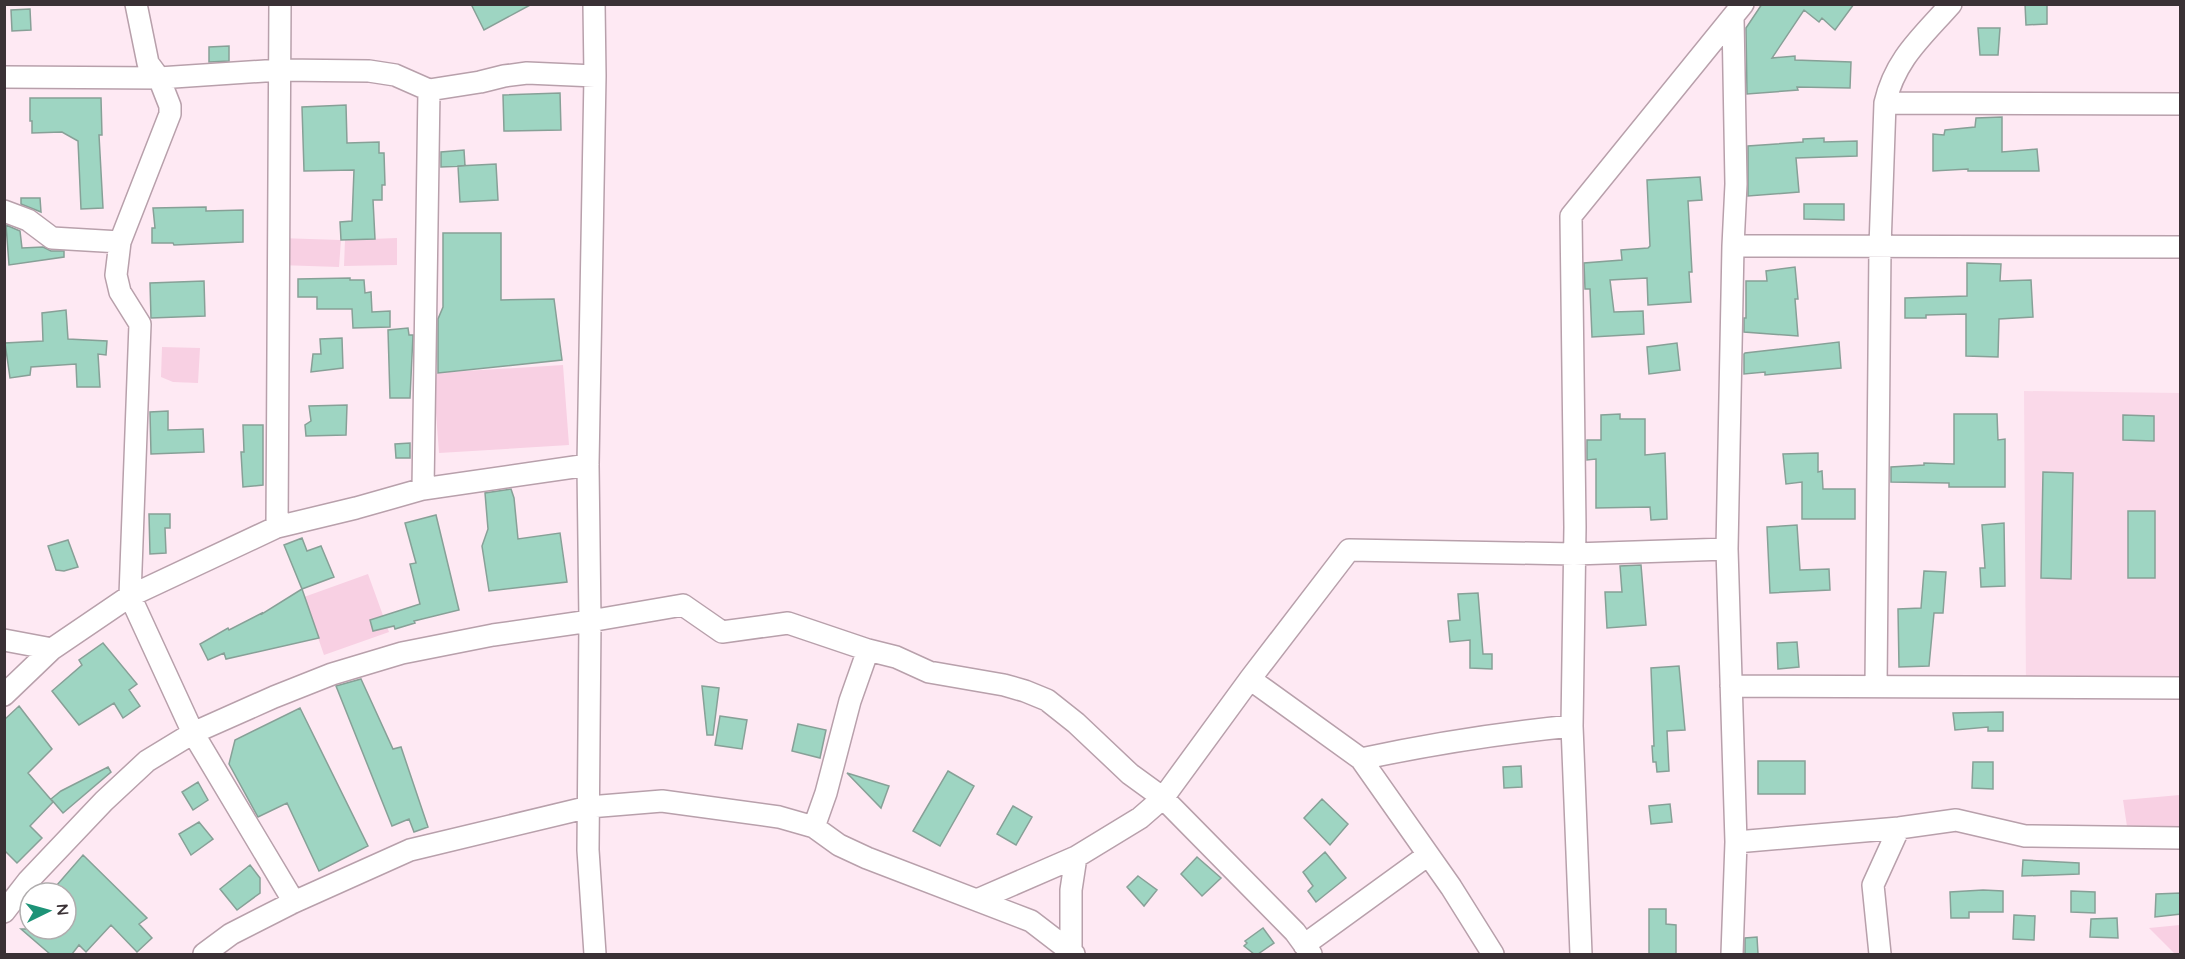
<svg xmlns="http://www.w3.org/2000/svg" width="2185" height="959" font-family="Quicksand,sans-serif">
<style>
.built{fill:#fad9e9}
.green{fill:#f8d0e3}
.building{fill:#9ed5c2;stroke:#87a097;stroke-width:1.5}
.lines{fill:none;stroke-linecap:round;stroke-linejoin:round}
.street-casing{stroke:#b8a0ab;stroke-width:24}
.street{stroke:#fff;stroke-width:21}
</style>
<rect width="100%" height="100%" fill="#fee9f3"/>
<path class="built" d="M 2024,391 L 2180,393 L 2180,686 L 2026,686 Z"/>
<path class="green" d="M 279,238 L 341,240 L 339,267 L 279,265 Z
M 397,238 L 397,265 L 344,266 L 345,240 Z
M 162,347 L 200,348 L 198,383 L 173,382 L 161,377 Z
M 563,365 L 569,445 L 439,453 L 433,373 Z
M 368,574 L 389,632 L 324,655 L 304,597 Z
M 2180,795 L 2180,831 L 2128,833 L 2123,800 Z
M 2180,925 L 2180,954 L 2174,953 L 2149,928 Z"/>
<path class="building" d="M 471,4 L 532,4 L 484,30 Z
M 1762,4 L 1854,4 L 1835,30 L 1822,18 L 1819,22 L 1804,10 L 1772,58 L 1795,56 L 1795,60 L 1851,62 L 1850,88 L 1797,87 L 1798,90 L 1747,94 L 1746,28 Z
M 2025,4 L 2047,4 L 2047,24 L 2026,25 Z
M 30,9 L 31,30 L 12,31 L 11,10 Z
M 1978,28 L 2000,28 L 1998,55 L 1980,55 Z
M 229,46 L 229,61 L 209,62 L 209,47 Z
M 560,93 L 561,130 L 504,131 L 503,95 Z
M 30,98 L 101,98 L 102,135 L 99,135 L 103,208 L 81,209 L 78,141 L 62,132 L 32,133 L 32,121 L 30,121 Z
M 346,105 L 347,143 L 379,142 L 379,153 L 384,153 L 385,185 L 382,185 L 382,200 L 373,200 L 375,239 L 341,240 L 340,222 L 352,221 L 354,170 L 304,171 L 302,107 Z
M 2002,117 L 2002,152 L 2037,149 L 2039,171 L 1968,171 L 1968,169 L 1933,171 L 1933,134 L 1944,135 L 1945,130 L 1975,127 L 1976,118 Z
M 1824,138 L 1824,142 L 1857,141 L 1857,156 L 1796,158 L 1799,192 L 1748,196 L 1748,146 L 1803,142 L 1803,139 Z
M 464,150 L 465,166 L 441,167 L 441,152 Z
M 496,164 L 498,200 L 460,202 L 458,166 Z
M 1700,177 L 1702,200 L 1688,201 L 1692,272 L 1689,272 L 1691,302 L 1648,305 L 1647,278 L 1610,280 L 1614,312 L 1643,311 L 1644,334 L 1592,337 L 1590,289 L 1585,289 L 1584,263 L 1622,260 L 1621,250 L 1648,248 L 1650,246 L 1647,180 Z
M 21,198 L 40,198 L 41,212 L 21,204 Z
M 1804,204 L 1844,204 L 1844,220 L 1804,219 Z
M 206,207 L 206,211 L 243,210 L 243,242 L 174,245 L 173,243 L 152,243 L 152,228 L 155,228 L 153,208 Z
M 6,225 L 20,231 L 22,248 L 43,247 L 51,251 L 64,251 L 64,257 L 9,265 Z
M 443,233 L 501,233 L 501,300 L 554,299 L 562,360 L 438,373 L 438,319 L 443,307 Z
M 1967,263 L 2001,264 L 2000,281 L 2031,280 L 2033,317 L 1999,319 L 1998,357 L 1966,356 L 1966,314 L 1926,315 L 1926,318 L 1905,318 L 1905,298 L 1967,296 Z
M 1795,267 L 1798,299 L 1795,299 L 1798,336 L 1744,332 L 1744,318 L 1746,318 L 1746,281 L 1767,281 L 1766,271 Z
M 350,278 L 350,280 L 364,280 L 365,293 L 371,292 L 372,312 L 390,311 L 390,327 L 353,328 L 352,309 L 317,309 L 317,297 L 298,297 L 298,279 Z
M 204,281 L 205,316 L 151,318 L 150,283 Z
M 66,310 L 68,339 L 107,341 L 106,355 L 98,354 L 100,387 L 77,387 L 76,364 L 31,367 L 30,375 L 10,378 L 5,343 L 43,341 L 42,313 Z
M 408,328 L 409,335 L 413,335 L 410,398 L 390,398 L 388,330 Z
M 342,338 L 343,368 L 311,372 L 313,354 L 321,354 L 320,339 Z
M 1839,342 L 1841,368 L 1765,375 L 1765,372 L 1744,374 L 1744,354 L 1745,353 Z
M 1677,343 L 1680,370 L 1649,374 L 1647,347 Z
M 347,405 L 346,435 L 306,436 L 305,425 L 311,421 L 309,406 Z
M 168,411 L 168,430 L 203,429 L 204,452 L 151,454 L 150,412 Z
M 1620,414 L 1620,419 L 1645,419 L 1645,455 L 1665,453 L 1667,519 L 1651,520 L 1650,507 L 1596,508 L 1596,459 L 1587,460 L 1587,440 L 1601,440 L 1601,415 Z
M 1954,414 L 1997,414 L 1998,440 L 2005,439 L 2005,487 L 1949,487 L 1949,483 L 1891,482 L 1891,467 L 1924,465 L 1924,463 L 1954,464 Z
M 2123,415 L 2154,416 L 2154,441 L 2123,440 Z
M 243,425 L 263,425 L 263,485 L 243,487 L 241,452 L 244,452 Z
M 410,443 L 410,458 L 396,458 L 395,444 Z
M 1818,453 L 1818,472 L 1822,471 L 1823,489 L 1855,489 L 1855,519 L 1802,519 L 1802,482 L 1786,484 L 1783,454 Z
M 2043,472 L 2073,473 L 2071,579 L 2041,578 Z
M 511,489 L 514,498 L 518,539 L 560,533 L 567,582 L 489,591 L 482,546 L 488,529 L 485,493 Z
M 2128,511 L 2155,511 L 2155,578 L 2128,578 Z
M 149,514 L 170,514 L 170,528 L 165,528 L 166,553 L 150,554 Z
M 436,515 L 459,610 L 414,621 L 415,623 L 395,629 L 394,626 L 373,631 L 370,620 L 420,604 L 410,564 L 416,563 L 405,523 Z
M 2004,523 L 2005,586 L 1981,587 L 1980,568 L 1985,568 L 1982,525 Z
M 1797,525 L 1800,570 L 1829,569 L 1830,590 L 1770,593 L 1767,527 Z
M 302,538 L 307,551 L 321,546 L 334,577 L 302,589 L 284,545 Z
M 68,540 L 78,567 L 64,571 L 56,570 L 48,546 Z
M 1641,565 L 1646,625 L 1607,628 L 1605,592 L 1622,592 L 1620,566 Z
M 1924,571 L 1946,572 L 1943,613 L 1934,613 L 1929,666 L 1899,667 L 1898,609 L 1921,608 Z
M 302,589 L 319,638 L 226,659 L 224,653 L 208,660 L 200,644 L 228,628 L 229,630 L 262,613 L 262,614 Z
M 1478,593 L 1483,654 L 1492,654 L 1492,669 L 1470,668 L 1470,640 L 1450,642 L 1448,621 L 1460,620 L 1458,594 Z
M 1797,642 L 1799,667 L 1778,669 L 1777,643 Z
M 103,643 L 137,684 L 129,690 L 140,706 L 123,718 L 114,703 L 79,725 L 52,691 L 82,665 L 79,660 Z
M 1679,666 L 1685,730 L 1667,731 L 1669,771 L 1657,772 L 1656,762 L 1653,762 L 1652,746 L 1654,746 L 1651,668 Z
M 361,679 L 393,749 L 401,747 L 428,827 L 414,832 L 409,819 L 392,826 L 336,686 Z
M 702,686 L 719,688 L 713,735 L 707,735 Z
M 19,706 L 52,749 L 28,773 L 53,802 L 30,826 L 42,838 L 17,863 L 4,850 L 4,720 Z
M 300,708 L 368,846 L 319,871 L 287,803 L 258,817 L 229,764 L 235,740 Z
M 2003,712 L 2003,731 L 1988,731 L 1988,727 L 1955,730 L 1953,713 Z
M 720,716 L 747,720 L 742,749 L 715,745 Z
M 798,724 L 826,730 L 820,758 L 792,751 Z
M 1758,761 L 1805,761 L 1805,794 L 1758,794 Z
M 1973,762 L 1993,762 L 1993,789 L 1972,788 Z
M 1521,766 L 1522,787 L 1504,788 L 1503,767 Z
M 108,767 L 111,772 L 63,813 L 51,799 L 61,791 Z
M 948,771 L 974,786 L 940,846 L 913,831 Z
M 847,773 L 889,786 L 881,808 Z
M 198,782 L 208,800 L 193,810 L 182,792 Z
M 1322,799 L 1348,824 L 1330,845 L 1304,818 Z
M 1670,804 L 1672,822 L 1651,824 L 1649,806 Z
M 1013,806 L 1032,817 L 1016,845 L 997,834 Z
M 199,822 L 213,839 L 191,855 L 179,834 Z
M 1325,852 L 1346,878 L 1316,902 L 1308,891 L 1313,886 L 1303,872 Z
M 83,855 L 147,918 L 139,924 L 152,938 L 137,952 L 111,925 L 86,952 L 79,945 L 72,954 L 50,954 L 21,929 L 66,929 L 66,893 L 50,893 Z
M 1197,857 L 1221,878 L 1202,896 L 1181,874 Z
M 2023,860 L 2079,863 L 2079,874 L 2022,876 Z
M 250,865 L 260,878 L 260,893 L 237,910 L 220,889 Z
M 1138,876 L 1157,890 L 1144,906 L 1127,887 Z
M 1983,890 L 2003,891 L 2003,912 L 1969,912 L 1969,918 L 1951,918 L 1950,892 Z
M 2071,891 L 2095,892 L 2095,913 L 2071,912 Z
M 2181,893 L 2181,914 L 2155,917 L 2156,894 Z
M 1649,909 L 1666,909 L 1666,924 L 1676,925 L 1676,954 L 1649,954 Z
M 2014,915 L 2035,916 L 2034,940 L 2013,939 Z
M 2117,918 L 2118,938 L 2090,937 L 2091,919 Z
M 1263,928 L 1274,943 L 1258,954 L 1254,954 L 1244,946 L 1247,943 L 1245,941 Z
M 1757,937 L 1758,954 L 1745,954 L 1745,938 Z"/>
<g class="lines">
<g class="street-casing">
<path id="street" d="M 136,4 L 148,63 L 159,78 L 170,106 L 170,114 L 120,242 L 116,275 L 120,292 L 140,324 L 130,596 L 193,733 L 294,902
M 594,4 L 595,76 L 588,465 L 590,621 L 588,850 L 595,954
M 4,77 L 159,78 L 280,70 L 369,71 L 395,75 L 429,90 L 480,82 L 504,76 L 527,73 L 595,76
M 1885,103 L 2180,104
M 4,211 L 28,220 L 52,238 L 120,242
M 1733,246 L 2180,247
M 423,489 L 429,90
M 277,527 L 280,4
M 4,640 L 52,649
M 1250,679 L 1361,759 L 1451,887 L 1493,954
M 1731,686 L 2180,688
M 1876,686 L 1880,247 L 1885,103 C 1895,59 1922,37 1951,4
M 4,695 L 52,649 L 130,596 L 277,527 L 356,508 L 423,489 L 588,465
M 1361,759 C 1431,744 1501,733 1572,726
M 814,827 L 826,793 L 850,701 L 868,650
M 1736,842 L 1899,828 L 1956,820 L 2025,836 L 2180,838
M 977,900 L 1076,857 L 1140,818 L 1163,798 L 1250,679 L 1349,550 L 1574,554 L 1727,549
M 4,912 L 28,881 L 104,801 L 147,761 L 193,733 L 274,697 L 332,674 L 402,653 L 493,635 L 590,621 L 683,605 L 722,632 L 788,623 L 868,650 L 896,657 L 929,672 L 1004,685 L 1025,691 L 1047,700 L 1076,723 L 1130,774 L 1163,798 L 1295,932 L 1311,954
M 1304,945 L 1428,855
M 1071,952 L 1071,890 L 1076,857
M 204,954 L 231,934 L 294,902 L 410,850 L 589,807 L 662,801 L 779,817 L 814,827 L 839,845 L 867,858 L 1031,921 L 1074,954
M 1581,954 L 1572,726 L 1575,527 L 1571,216 L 1743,4
M 1732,954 L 1736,842 L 1727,549 L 1733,246 L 1736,184 L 1733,18
M 1880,954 L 1873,885 L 1899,828"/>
</g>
<use href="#street" class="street"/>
</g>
<rect width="2185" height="959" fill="none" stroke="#3a3135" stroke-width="12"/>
<g transform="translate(48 911) rotate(85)"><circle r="28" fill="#ffffff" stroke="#b0adae" stroke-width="1.5"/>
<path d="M0-4.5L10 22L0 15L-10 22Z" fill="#1d9377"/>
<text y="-9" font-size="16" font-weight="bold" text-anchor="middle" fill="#3a3135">N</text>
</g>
</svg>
